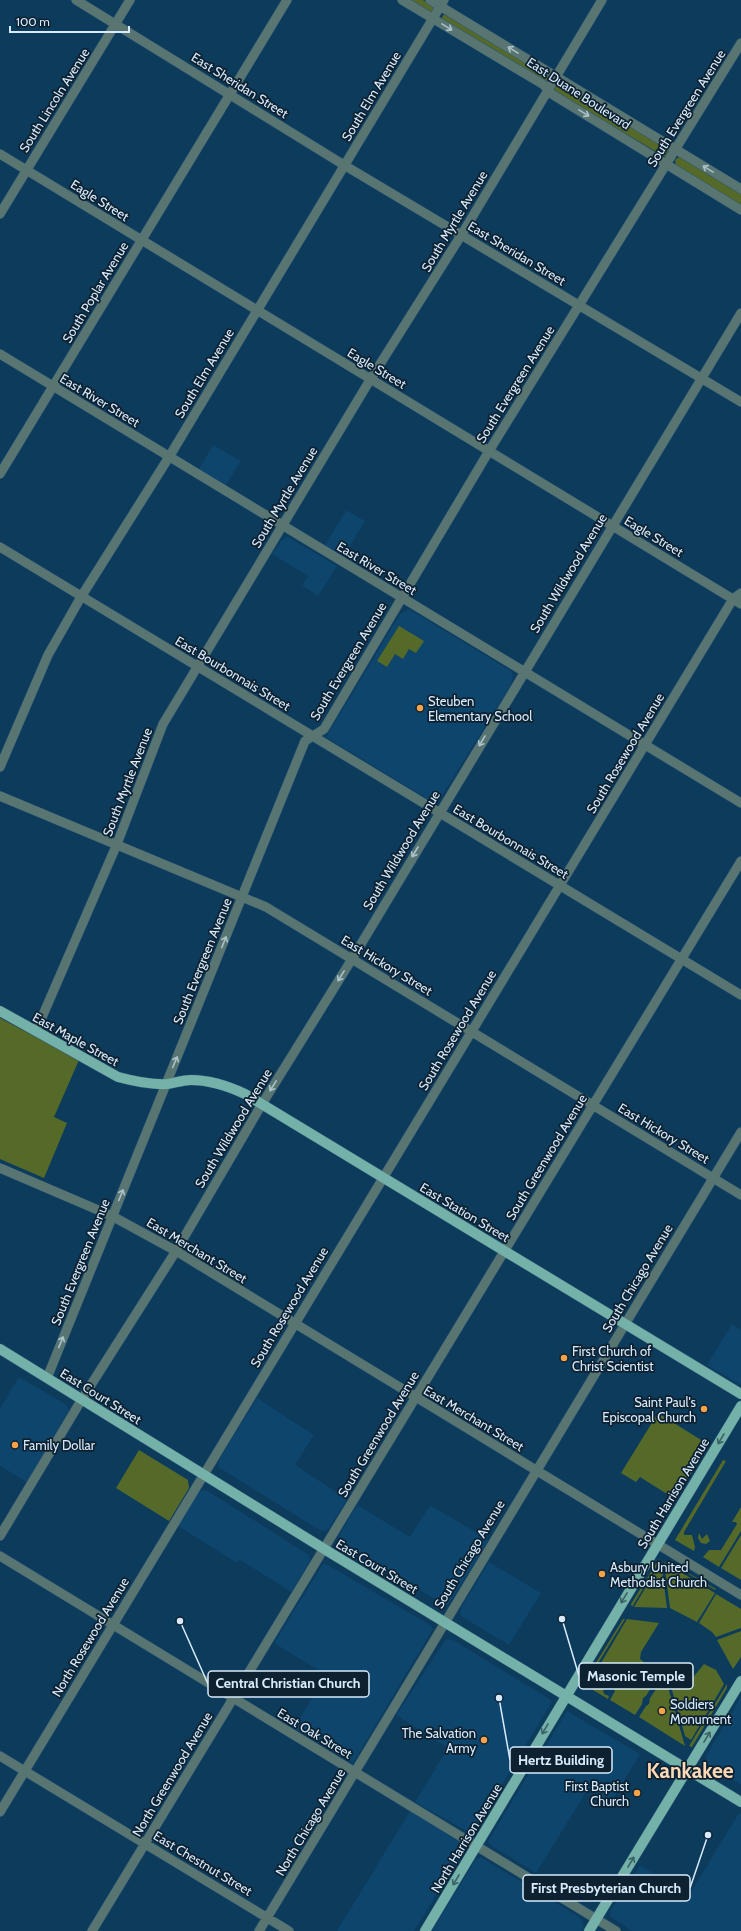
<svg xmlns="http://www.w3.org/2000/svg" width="741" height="1931" font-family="Cabin,sans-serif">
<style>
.built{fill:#0d456c}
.green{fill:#556a29}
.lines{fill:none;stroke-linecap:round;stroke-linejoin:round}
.minor-casing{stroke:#2d5776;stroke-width:10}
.major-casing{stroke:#2d5776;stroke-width:11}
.minor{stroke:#587571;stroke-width:9}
.major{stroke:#74b1a8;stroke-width:10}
.oneway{stroke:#abc2cb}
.oneway2{stroke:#3c6266}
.poi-dot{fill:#f6a247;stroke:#0e2130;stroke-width:1.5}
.labels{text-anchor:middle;stroke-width:3.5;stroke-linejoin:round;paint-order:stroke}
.street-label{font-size:13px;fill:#d8ebfc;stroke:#0e2130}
.poi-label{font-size:13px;fill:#d8ebfc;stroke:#0e2130;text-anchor:start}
.town-label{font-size:21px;font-weight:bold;fill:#fdd9b8;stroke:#0e2130}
.leader{fill:none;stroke:#d8ebfc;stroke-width:1.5}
.callout-dot{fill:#d8ebfc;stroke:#0e2130;stroke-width:1.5}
.callout{fill:#0e2130;stroke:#d8ebfc;stroke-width:1.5}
.callout-label{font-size:14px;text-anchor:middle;font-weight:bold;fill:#d8ebfc}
</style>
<rect width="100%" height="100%" fill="#0c3b5c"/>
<path class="built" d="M 213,445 L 241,461 L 226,485 L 199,469 Z
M 346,510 L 365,521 L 344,556 L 325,545 Z
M 288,537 L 337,566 L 318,596 L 302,585 L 308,576 L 272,554 L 282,540 Z
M 409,609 L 511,671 L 513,675 L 511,685 L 438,802 L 431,801 L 326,737 L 400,614 Z
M 732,1324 L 741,1330 L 741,1385 L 707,1365 Z
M 19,1377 L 65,1404 L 69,1410 L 27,1482 L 0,1466 L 0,1408 Z
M 257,1398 L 314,1435 L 295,1465 L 347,1499 L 328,1530 L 321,1531 L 218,1467 L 219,1460 Z
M 202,1490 L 206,1490 L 309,1555 L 310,1561 L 291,1592 L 240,1560 L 237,1563 L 178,1526 L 196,1496 Z
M 357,1505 L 410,1537 L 430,1505 L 489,1540 L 449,1603 L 446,1606 L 339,1541 L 339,1536 Z
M 489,1562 L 541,1593 L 509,1645 L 462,1617 L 460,1613 L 462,1606 Z
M 323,1564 L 328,1565 L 430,1625 L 433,1629 L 353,1763 L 294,1728 L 326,1675 L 274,1643 Z
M 446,1639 L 453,1640 L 548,1698 L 552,1702 L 472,1834 L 415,1802 L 448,1748 L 396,1715 Z
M 741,1697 L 741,1785 L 708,1765 L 706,1756 Z
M 567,1711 L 640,1754 L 611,1803 L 588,1789 L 536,1873 L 490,1845 L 488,1841 Z
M 410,1811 L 460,1842 L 464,1848 L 463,1852 L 414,1931 L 337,1931 Z
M 739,1813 L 741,1814 L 741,1931 L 632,1931 L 611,1917 L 611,1910 L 640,1865 L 689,1895 Z
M 479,1858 L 482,1858 L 581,1918 L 584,1925 L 582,1931 L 432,1931 L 476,1859 Z"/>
<path class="green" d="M 408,0 L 423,0 L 433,6 L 434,9 L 431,12 Z
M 444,14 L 549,77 L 547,82 L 441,19 Z
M 559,83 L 669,150 L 665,157 L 554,91 L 556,85 Z
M 680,156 L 741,193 L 741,205 L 676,166 L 675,160 Z
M 399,626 L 424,641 L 416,653 L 409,649 L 403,659 L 395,654 L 387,667 L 377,661 Z
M 0,1018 L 79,1060 L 54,1117 L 67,1123 L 44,1178 L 0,1159 Z
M 658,1413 L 709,1445 L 675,1499 L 640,1477 L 636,1482 L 621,1473 Z
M 139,1450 L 188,1480 L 189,1488 L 169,1521 L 116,1488 Z
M 723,1460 L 726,1461 L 684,1532 L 684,1535 L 692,1535 L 695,1547 L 694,1551 L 675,1540 Z
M 741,1507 L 741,1531 L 719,1567 L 703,1557 L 709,1550 L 721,1550 L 737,1524 L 736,1522 L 732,1522 Z
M 699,1533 L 702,1539 L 707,1534 L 710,1541 L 706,1544 L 701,1543 L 698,1538 Z
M 741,1535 L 741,1580 L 721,1568 Z
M 659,1559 L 660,1561 L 632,1607 L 631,1604 Z
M 664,1559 L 716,1589 L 715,1590 Z
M 661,1562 L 667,1608 L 634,1607 Z
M 664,1562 L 715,1593 L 697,1622 L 670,1608 Z
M 716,1594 L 741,1609 L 741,1628 L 716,1637 L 712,1632 L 699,1623 Z
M 623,1619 L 625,1619 L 586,1683 L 584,1682 Z
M 627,1619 L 659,1623 L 641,1652 L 640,1659 L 650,1667 L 651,1671 L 588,1685 Z
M 741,1631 L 741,1657 L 733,1669 L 717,1640 Z
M 704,1664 L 716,1670 L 724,1684 L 691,1740 L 685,1736 L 670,1683 L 673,1681 L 686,1686 Z
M 648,1675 L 655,1679 L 655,1681 L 646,1696 L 643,1698 L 642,1704 L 635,1715 L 610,1700 L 615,1691 L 610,1682 Z
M 661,1682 L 668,1687 L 685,1746 L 639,1717 L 646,1706 L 649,1704 L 650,1698 Z
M 607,1683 L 607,1687 L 603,1689 L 604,1694 L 609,1696 L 608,1699 L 588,1687 Z
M 727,1684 L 727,1688 L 692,1747 L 689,1746 Z"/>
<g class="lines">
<g class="minor-casing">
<path id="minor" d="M 76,0 L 344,165 L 741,402
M 402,0 L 544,85 L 550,93 L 741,210
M 430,0 L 741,189
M 0,154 L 741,604
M 0,214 L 130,0
M 0,354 L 741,803
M 0,474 L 287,0
M 0,547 L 741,995
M 0,767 L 48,655 L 81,597 L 169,457 L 444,0
M 0,796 L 266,907 L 741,1195
M 36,1031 L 117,844 L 163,724 L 370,380 L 462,234 L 602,0
M 0,1168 L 112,1216 L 176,1251 L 741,1595
M 47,1378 L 305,741 L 324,729 L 489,451 L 741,43
M 0,1536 L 82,1399 L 176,1251 L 262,1104 L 352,959 L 741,313
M 0,1556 L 616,1931
M 0,1756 L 289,1931
M 0,1812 L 733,599 L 741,593
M 92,1931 L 741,861
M 259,1931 L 741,1132"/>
</g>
<g class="major-casing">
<path id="major" d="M 0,1011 L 118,1077 C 133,1081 151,1085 167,1084 C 175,1083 183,1080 191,1080 C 210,1080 228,1086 245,1094 L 741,1394
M 0,1349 L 334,1555 L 741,1802
M 425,1931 L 741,1406
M 589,1931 L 741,1681"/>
</g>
<use href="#minor" class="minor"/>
<use href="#major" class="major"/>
</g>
<defs><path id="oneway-shaft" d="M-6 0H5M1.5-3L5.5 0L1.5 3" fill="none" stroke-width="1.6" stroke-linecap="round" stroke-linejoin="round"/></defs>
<g class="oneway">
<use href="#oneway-shaft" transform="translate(447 27) rotate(31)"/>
<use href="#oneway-shaft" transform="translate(513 50) rotate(-149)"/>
<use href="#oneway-shaft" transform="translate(584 113) rotate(31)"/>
<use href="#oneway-shaft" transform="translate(708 169) rotate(-149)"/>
<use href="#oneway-shaft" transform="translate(482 741) rotate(121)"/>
<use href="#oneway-shaft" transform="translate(415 852) rotate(121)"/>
<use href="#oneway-shaft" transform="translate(224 942) rotate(-68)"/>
<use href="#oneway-shaft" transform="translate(341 976) rotate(122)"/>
<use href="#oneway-shaft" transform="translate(175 1062) rotate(-67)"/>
<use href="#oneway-shaft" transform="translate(273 1086) rotate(122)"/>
<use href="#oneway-shaft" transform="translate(121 1195) rotate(-68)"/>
<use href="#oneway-shaft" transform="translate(61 1342) rotate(-68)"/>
</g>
<g class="oneway2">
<use href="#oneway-shaft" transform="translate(721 1439) rotate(121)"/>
<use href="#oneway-shaft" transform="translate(624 1598) rotate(121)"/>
<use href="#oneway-shaft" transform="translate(545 1729) rotate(121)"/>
<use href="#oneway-shaft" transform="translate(707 1737) rotate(-59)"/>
<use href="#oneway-shaft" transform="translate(631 1862) rotate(-59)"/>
<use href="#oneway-shaft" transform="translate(456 1880) rotate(121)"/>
</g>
<g class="poi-dot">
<circle cx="420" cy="708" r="4"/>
<circle cx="564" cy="1358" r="4"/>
<circle cx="704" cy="1409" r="4"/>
<circle cx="15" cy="1445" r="4"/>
<circle cx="602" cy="1574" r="4"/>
<circle cx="662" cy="1711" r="4"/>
<circle cx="484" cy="1740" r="4"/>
<circle cx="637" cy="1793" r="4"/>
</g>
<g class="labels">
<g class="street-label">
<text transform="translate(240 85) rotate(32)" y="5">East Sheridan Street</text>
<text transform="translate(579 93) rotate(33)" y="5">East Duane Boulevard</text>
<text transform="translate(371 96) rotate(-59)" y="5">South Elm Avenue</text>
<text transform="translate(54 100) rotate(-58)" y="5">South Lincoln Avenue</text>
<text transform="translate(686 108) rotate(-58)" y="5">South Evergreen Avenue</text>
<text transform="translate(100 200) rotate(32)" y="5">Eagle Street</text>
<text transform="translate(454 221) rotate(-59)" y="5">South Myrtle Avenue</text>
<text transform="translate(517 253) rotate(31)" y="5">East Sheridan Street</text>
<text transform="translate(95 292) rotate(-59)" y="5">South Poplar Avenue</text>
<text transform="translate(377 368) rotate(31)" y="5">Eagle Street</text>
<text transform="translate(204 373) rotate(-59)" y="5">South Elm Avenue</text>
<text transform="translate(515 384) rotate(-58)" y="5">South Evergreen Avenue</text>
<text transform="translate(100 400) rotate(31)" y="5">East River Street</text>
<text transform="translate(284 497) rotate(-59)" y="5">South Myrtle Avenue</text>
<text transform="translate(654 536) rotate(31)" y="5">Eagle Street</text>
<text transform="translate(377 568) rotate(31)" y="5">East River Street</text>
<text transform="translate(568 573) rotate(-59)" y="5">South Wildwood Avenue</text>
<text transform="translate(348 661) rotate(-59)" y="5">South Evergreen Avenue</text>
<text transform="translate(233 673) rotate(31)" y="5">East Bourbonnais Street</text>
<text transform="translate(625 753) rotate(-59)" y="5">South Rosewood Avenue</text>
<text transform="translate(127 782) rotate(-69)" y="5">South Myrtle Avenue</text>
<text transform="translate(511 841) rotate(31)" y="5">East Bourbonnais Street</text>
<text transform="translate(401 850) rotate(-59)" y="5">South Wildwood Avenue</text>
<text transform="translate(202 961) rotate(-68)" y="5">South Evergreen Avenue</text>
<text transform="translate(387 965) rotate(31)" y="5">East Hickory Street</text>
<text transform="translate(457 1030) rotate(-59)" y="5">South Rosewood Avenue</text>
<text transform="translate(76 1039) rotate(29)" y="5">East Maple Street</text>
<text transform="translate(233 1128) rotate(-59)" y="5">South Wildwood Avenue</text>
<text transform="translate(664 1133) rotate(31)" y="5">East Hickory Street</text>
<text transform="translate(546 1157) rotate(-59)" y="5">South Greenwood Avenue</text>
<text transform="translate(465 1212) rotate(31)" y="5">East Station Street</text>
<text transform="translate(197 1250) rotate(31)" y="5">East Merchant Street</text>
<text transform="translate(80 1262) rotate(-68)" y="5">South Evergreen Avenue</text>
<text transform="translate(637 1278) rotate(-59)" y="5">South Chicago Avenue</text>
<text transform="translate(289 1307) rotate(-59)" y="5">South Rosewood Avenue</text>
<text transform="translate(101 1396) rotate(32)" y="5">East Court Street</text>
<text transform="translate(474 1418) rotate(31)" y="5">East Merchant Street</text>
<text transform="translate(378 1434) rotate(-59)" y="5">South Greenwood Avenue</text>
<text transform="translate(673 1493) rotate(-59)" y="5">South Harrison Avenue</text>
<text transform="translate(469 1554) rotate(-59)" y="5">South Chicago Avenue</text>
<text transform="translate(377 1566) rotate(31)" y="5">East Court Street</text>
<text transform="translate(90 1637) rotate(-59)" y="5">North Rosewood Avenue</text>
<text transform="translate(315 1733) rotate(31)" y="5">East Oak Street</text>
<text transform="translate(172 1774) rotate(-59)" y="5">North Greenwood Avenue</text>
<text transform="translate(310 1822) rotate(-59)" y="5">North Chicago Avenue</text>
<text transform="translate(466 1838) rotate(-59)" y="5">North Harrison Avenue</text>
<text transform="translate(203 1863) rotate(31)" y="5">East Chestnut Street</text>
</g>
<g class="poi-label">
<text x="428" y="706">Steuben<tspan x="428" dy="15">Elementary School</tspan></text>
<text x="572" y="1356">First Church of<tspan x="572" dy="15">Christ Scientist</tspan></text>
<text x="696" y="1407" text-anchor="end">Saint Paul's<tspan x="696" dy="15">Episcopal Church</tspan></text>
<text x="23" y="1450">Family Dollar</text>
<text x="610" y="1572">Asbury United<tspan x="610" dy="15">Methodist Church</tspan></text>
<text x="670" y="1709">Soldiers<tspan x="670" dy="15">Monument</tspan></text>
<text x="476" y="1738" text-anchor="end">The Salvation<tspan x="476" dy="15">Army</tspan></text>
<text x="629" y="1791" text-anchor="end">First Baptist<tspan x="629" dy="15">Church</tspan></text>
</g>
<g class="town-label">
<text x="690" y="1778">Kankakee</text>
</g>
</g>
<path class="leader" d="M562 1619L579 1676M180 1621L208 1684M499 1698L510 1760M708 1835L690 1888"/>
<g class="callout-dot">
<circle cx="562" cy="1619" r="4"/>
<circle cx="180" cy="1621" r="4"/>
<circle cx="499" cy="1698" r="4"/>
<circle cx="708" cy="1835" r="4"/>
</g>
<g class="callout">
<rect x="579" y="1663" width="114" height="26" rx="4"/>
<rect x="208" y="1671" width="161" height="26" rx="4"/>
<rect x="510" y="1747" width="102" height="26" rx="4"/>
<rect x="523" y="1875" width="167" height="26" rx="4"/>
</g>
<g class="callout-label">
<text x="636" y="1681">Masonic Temple</text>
<text x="288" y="1688">Central Christian Church</text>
<text x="561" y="1765">Hertz Building</text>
<text x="606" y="1893">First Presbyterian Church</text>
</g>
<path d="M10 26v6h119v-6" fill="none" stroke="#d8ebfc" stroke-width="2"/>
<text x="16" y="26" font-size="12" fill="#d8ebfc" stroke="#0e2130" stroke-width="3" paint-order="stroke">100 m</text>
</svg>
